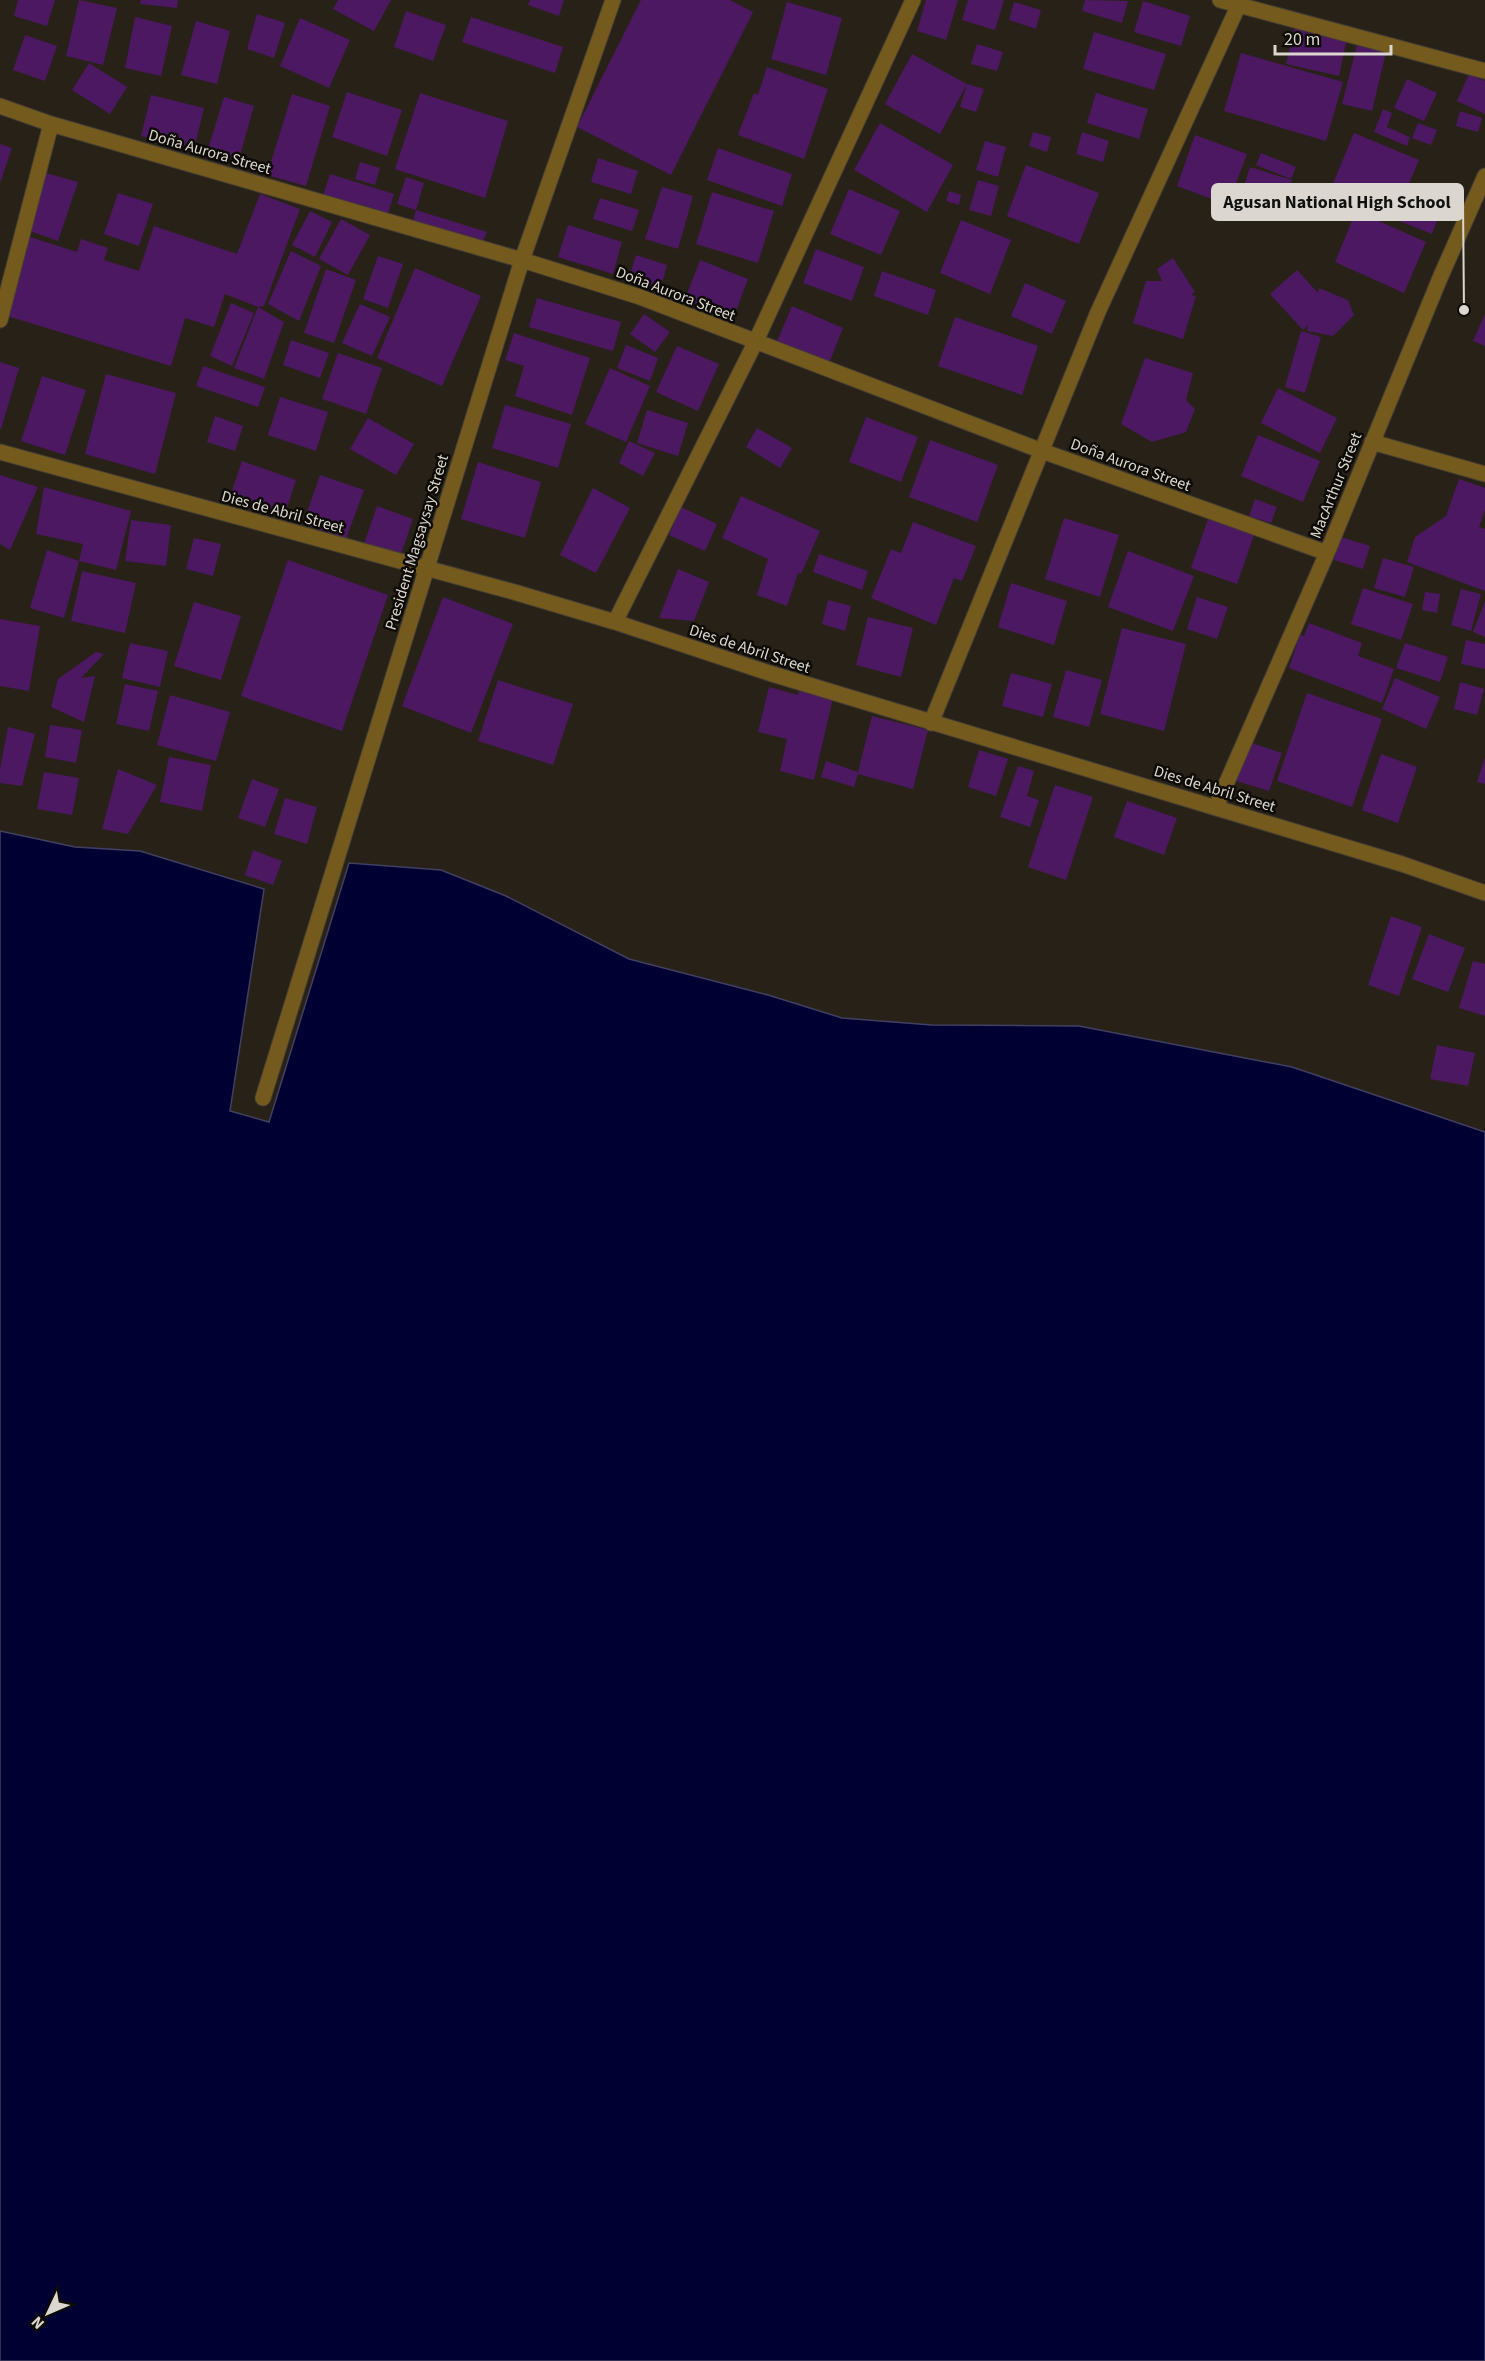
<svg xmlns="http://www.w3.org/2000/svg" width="1485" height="2361" font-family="'Source Sans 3',sans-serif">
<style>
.water{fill:#003;stroke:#424062;stroke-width:1.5}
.building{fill:#4c1862}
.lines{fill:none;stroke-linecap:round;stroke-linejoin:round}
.minor-casing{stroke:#453e35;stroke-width:17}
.minor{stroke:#755a1d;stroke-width:15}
.labels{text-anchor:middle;stroke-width:5;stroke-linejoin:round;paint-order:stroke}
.street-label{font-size:16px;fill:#dbd7d0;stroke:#0e0b07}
.leader{fill:none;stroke:#dbd7d0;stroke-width:2}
.callout-dot{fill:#dbd7d0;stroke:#0e0b07;stroke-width:2}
.callout{fill:#dbd7d0;stroke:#dbd7d0;stroke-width:2}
.callout-label{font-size:18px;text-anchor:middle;font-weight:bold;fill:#111}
</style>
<rect width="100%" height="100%" fill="#282117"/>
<path class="water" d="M 0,831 L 75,847 L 140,851 L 264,889 L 230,1111 L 269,1122 L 349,863 L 441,870 L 506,896 L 629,959 L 768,995 L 842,1018 L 932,1025 L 1079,1026 L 1292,1067 L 1485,1132 L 1485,2361 L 0,2361 Z"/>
<path class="building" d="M 18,0 L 55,0 L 47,26 L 14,16 Z
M 79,0 L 117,8 L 103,65 L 66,56 Z
M 141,0 L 178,0 L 177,8 L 140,4 Z
M 338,0 L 391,0 L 374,31 L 333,9 Z
M 530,0 L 564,0 L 559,16 L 528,5 Z
M 641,0 L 730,0 L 753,12 L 671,175 L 577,127 Z
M 926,0 L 958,0 L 946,40 L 917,31 Z
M 968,0 L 1004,0 L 995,30 L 962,20 Z
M 1085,0 L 1128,1 L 1122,23 L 1082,11 Z
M 1143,1 L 1190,16 L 1181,46 L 1134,32 Z
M 787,2 L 842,18 L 826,75 L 771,59 Z
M 1014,2 L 1041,10 L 1036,29 L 1009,20 Z
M 406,11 L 446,25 L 433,61 L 394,47 Z
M 257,14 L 285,23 L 274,58 L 247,49 Z
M 135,17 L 172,26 L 161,76 L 125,68 Z
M 471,17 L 563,47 L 555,73 L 462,42 Z
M 300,18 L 350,40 L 329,88 L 280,66 Z
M 196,21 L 230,31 L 217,84 L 181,75 Z
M 1295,26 L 1347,38 L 1339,76 L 1286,64 Z
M 1094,32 L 1166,54 L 1154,90 L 1083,69 Z
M 25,35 L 57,46 L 45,81 L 13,70 Z
M 1358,41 L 1387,48 L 1372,111 L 1342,104 Z
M 977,44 L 1003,52 L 997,71 L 971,64 Z
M 1241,53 L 1343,82 L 1326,141 L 1224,111 Z
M 912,54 L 967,84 L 984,89 L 976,112 L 960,107 L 967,84 L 940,134 L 885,104 Z
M 89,63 L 127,87 L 110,114 L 72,90 Z
M 767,67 L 828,89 L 804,159 L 738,135 L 754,93 L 758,95 Z
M 1469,74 L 1485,81 L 1485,114 L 1457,101 Z
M 1407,79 L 1437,93 L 1424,121 L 1394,108 Z
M 347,92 L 402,110 L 387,156 L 332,137 Z
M 420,93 L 508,121 L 485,198 L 395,169 Z
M 1096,93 L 1148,109 L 1139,139 L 1087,123 Z
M 292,94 L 330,106 L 306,186 L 267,175 Z
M 151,95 L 204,108 L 194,149 L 141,136 Z
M 224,97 L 254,106 L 239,159 L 208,149 Z
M 1383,109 L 1392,113 L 1387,127 L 1410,137 L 1407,146 L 1374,132 Z
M 1460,111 L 1482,118 L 1478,132 L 1456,126 Z
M 880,123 L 953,165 L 927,212 L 854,170 Z
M 1418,123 L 1437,130 L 1431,145 L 1412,138 Z
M 1033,132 L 1051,137 L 1047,152 L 1029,146 Z
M 1082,132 L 1109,141 L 1103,162 L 1076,154 Z
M 1354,133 L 1419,160 L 1396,215 L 1331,188 Z
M 1195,135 L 1247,154 L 1228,205 L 1177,186 Z
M 985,141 L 1006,147 L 998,177 L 976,170 Z
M 0,144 L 12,148 L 0,183 Z
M 718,148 L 792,174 L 782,206 L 707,180 Z
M 1261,153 L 1296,167 L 1291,179 L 1256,165 Z
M 598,158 L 638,171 L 631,194 L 591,182 Z
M 360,162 L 380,168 L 375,185 L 355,179 Z
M 1026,165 L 1099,193 L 1079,244 L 1007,216 Z
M 1250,167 L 1292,180 L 1281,215 L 1239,202 Z
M 42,172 L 78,182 L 58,241 L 24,229 Z
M 330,174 L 394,194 L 387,217 L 322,199 Z
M 406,177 L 424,183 L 416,210 L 487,232 L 482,243 L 413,221 L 416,210 L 397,204 Z
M 978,180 L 999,186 L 991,216 L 969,210 Z
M 662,187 L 693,196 L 678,249 L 645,239 Z
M 849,189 L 900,211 L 881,255 L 830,234 Z
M 949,191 L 961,195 L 959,205 L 946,201 Z
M 712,192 L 774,211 L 758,263 L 696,244 Z
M 118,193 L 153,204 L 139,246 L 104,234 Z
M 260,194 L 300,209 L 264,306 L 258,307 L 225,294 L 214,327 L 185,318 L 171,366 L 4,315 L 27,236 L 77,252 L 81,239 L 108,248 L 104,260 L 139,271 L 154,226 L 237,254 Z
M 600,198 L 639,210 L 632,231 L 593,219 Z
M 1405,202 L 1439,216 L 1432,234 L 1397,220 Z
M 310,211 L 332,222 L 315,257 L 292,245 Z
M 1356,211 L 1426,242 L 1404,293 L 1335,262 Z
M 341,219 L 370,235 L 348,275 L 319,259 Z
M 961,220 L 1011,240 L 990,294 L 940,273 Z
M 568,225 L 622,242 L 613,274 L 558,257 Z
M 816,249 L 864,267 L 852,301 L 803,283 Z
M 291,251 L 321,266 L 299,321 L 268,304 Z
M 636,255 L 667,265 L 660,291 L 628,281 Z
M 378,256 L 403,264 L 388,308 L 363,299 Z
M 1173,258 L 1195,292 L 1191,295 L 1196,296 L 1183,339 L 1133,323 L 1146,281 L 1162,281 L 1157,269 Z
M 700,260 L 748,279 L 732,322 L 684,302 Z
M 415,268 L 481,296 L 442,386 L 377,358 Z
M 326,269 L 356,280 L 334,343 L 304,333 Z
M 1297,270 L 1318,293 L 1319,288 L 1348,300 L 1354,315 L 1333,336 L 1307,331 L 1308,325 L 1303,330 L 1270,294 Z
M 882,271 L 936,290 L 928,315 L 874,296 Z
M 1025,283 L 1066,301 L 1052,334 L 1011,316 Z
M 537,298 L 621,322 L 613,351 L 529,327 Z
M 231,303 L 254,313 L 232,366 L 210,356 Z
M 360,304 L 390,317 L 372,356 L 342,343 Z
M 792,306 L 843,328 L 827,368 L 775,346 Z
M 258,307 L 284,322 L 264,379 L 234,368 Z
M 644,314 L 670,332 L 655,352 L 630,334 Z
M 1485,314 L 1485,346 L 1473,341 Z
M 955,317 L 1038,346 L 1022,395 L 938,366 Z
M 1301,331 L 1321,337 L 1305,393 L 1285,387 Z
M 514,333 L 590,358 L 572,415 L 515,396 L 524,366 L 505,360 Z
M 291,340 L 329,353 L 320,378 L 283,365 Z
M 626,345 L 658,358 L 650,381 L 617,368 Z
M 677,346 L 719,364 L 698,411 L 656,392 Z
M 338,353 L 382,368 L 366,414 L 322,399 Z
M 1145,358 L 1193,373 L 1186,400 L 1195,409 L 1186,432 L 1152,442 L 1121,424 Z
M 0,362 L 19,368 L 1,429 L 0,429 Z
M 203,366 L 265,387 L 258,407 L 196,386 Z
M 610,368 L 650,386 L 626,442 L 585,424 Z
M 106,374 L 176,393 L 155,474 L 85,454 Z
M 42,376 L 86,390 L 65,455 L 21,441 Z
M 1278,388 L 1337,418 L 1320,453 L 1261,423 Z
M 280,397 L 328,412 L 316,451 L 268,435 Z
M 505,405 L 571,424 L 558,468 L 492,448 Z
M 647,410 L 688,423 L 678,456 L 637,443 Z
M 215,416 L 243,426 L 235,451 L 207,442 Z
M 866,417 L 918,437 L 901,482 L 849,462 Z
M 368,418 L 414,444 L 396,475 L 350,449 Z
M 757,428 L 792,448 L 780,468 L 746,447 Z
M 1258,435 L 1320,461 L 1303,502 L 1241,476 Z
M 930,440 L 998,465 L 977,522 L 909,497 Z
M 629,441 L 655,453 L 643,476 L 619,463 Z
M 242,461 L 296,480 L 285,514 L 230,496 Z
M 478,462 L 541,482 L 525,538 L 461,519 Z
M 0,475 L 38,487 L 10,550 L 0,544 Z
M 320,475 L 364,490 L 346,539 L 303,524 Z
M 1459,479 L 1485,488 L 1485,510 L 1479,527 L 1485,529 L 1485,591 L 1407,562 L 1415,537 L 1446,516 Z
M 44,487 L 131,511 L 116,570 L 79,561 L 83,544 L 36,534 Z
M 593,488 L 630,508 L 596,573 L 560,555 Z
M 741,496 L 820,531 L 801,574 L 798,573 L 787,606 L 757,595 L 768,559 L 722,538 Z
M 1255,499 L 1277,507 L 1271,523 L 1249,516 Z
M 377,506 L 413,519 L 399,560 L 363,547 Z
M 681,507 L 717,524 L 705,551 L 669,535 Z
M 1064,518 L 1119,535 L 1100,597 L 1045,579 Z
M 1208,519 L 1254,535 L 1237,584 L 1191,568 Z
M 131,520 L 171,525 L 166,566 L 125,561 Z
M 913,522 L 976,546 L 962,581 L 954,578 L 936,625 L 871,598 L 891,549 L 901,553 Z
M 1341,537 L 1370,546 L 1363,569 L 1334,560 Z
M 194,538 L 221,544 L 213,576 L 186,569 Z
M 47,550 L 79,561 L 64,618 L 30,608 Z
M 1128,551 L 1194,576 L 1173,631 L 1108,607 Z
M 819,554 L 868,571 L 862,590 L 813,572 Z
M 1383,558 L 1414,567 L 1405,597 L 1374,588 Z
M 288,560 L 388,595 L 342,731 L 241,696 Z
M 678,569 L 709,582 L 694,621 L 659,618 Z
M 82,571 L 136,583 L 125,633 L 71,621 Z
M 1011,583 L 1067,601 L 1054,645 L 998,627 Z
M 1363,588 L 1413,604 L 1401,640 L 1351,624 Z
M 1461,589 L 1481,594 L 1471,631 L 1451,625 Z
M 1425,592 L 1440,594 L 1437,613 L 1422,610 Z
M 443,597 L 513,624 L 471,733 L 402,706 Z
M 1197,597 L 1228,607 L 1217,639 L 1187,629 Z
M 828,600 L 851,606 L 845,631 L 822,624 Z
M 1485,601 L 1485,637 L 1473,632 Z
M 194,602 L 241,616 L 221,680 L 174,666 Z
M 868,617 L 913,628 L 901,677 L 856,665 Z
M 0,619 L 40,626 L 29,691 L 0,686 Z
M 1309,623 L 1362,643 L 1358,656 L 1394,669 L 1382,703 L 1289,668 L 1300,635 L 1304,636 Z
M 1122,628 L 1186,644 L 1164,731 L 1100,714 Z
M 1466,640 L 1485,644 L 1485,669 L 1461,664 Z
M 130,643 L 168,651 L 160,687 L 122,678 Z
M 1405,643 L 1448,657 L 1440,682 L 1396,668 Z
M 96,652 L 104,654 L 81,678 L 95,676 L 84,722 L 51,707 L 58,679 Z
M 1066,670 L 1102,680 L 1089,727 L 1053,717 Z
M 1011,673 L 1052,684 L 1043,717 L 1002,706 Z
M 1395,678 L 1440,697 L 1426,729 L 1382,709 Z
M 498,680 L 573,704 L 553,765 L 478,741 Z
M 1460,682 L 1484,689 L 1477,715 L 1454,709 Z
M 125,684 L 158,691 L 149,731 L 116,724 Z
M 769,687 L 798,695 L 799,690 L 833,698 L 814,780 L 780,771 L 787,739 L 758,732 Z
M 1307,693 L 1382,719 L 1352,807 L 1277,781 Z
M 170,695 L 230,712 L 216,761 L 157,745 Z
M 872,716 L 928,730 L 913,789 L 858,774 L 854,787 L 821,777 L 826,761 L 858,772 Z
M 50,725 L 82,730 L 76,763 L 45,757 Z
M 8,727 L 35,734 L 22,786 L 0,783 L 0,769 Z
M 1246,741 L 1282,753 L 1269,791 L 1233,780 Z
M 979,750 L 1008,759 L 996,796 L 968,787 Z
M 1381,754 L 1417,767 L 1398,823 L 1362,810 Z
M 169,757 L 211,765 L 202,811 L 160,802 Z
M 1485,757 L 1485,784 L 1477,782 Z
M 1018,766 L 1034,771 L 1027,796 L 1039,800 L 1030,827 L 1000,817 Z
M 118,769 L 157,785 L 128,834 L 102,829 Z
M 44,772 L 79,778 L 72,815 L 37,809 Z
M 252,779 L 279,789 L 265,827 L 238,818 Z
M 1055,785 L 1093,797 L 1066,880 L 1028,867 Z
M 285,798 L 317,807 L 307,844 L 274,834 Z
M 1127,801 L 1177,818 L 1164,855 L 1114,837 Z
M 253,850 L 282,861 L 273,885 L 245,875 Z
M 1391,916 L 1422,927 L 1399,996 L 1368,985 Z
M 1429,934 L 1465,948 L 1448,992 L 1412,979 Z
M 1473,961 L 1485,964 L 1485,1016 L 1459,1008 Z
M 1437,1045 L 1475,1053 L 1468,1086 L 1430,1079 Z"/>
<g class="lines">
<g class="minor-casing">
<path id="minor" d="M 1220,0 L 1485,71
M 0,106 L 51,124 L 522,260 L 640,297 L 1042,451 L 1327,553
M 0,320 L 51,124
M 1372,442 L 1485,474
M 0,452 L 514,592 L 615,622 L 769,673 L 1402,864 L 1485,893
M 615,622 L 755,343 L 913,0
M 931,723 L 1098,312 L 1241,0
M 1216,807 L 1327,553 L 1440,278 L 1485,176
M 263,1098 L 522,260 L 613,0"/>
</g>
<use href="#minor" class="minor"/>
</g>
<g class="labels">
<g class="street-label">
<text transform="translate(210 151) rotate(16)" y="6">Doña Aurora Street</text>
<text transform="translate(676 293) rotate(21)" y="6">Doña Aurora Street</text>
<text transform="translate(1131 464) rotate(20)" y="6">Doña Aurora Street</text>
<text transform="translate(1335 485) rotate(-68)" y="6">MacArthur Street</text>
<text transform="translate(283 511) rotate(15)" y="6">Dies de Abril Street</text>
<text transform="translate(416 542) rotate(-73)" y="6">President Magsaysay Street</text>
<text transform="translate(750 648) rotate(18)" y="6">Dies de Abril Street</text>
<text transform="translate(1215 788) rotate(17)" y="6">Dies de Abril Street</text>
</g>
</g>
<path class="leader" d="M1464 310L1463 202"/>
<circle class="callout-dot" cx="1464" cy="310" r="6"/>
<rect class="callout" x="1212" y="184" width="251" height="36" rx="6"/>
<g class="callout-label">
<text x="1337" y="208">Agusan National High School</text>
</g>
<g transform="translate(48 2313) rotate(226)" stroke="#0e0b07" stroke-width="4.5" paint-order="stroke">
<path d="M0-4.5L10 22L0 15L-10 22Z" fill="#dbd7d0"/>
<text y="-9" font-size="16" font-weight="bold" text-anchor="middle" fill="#dbd7d0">N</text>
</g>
<path d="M1275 45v9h116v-9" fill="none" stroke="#dbd7d0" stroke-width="3"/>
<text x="1284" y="45" font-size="18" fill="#dbd7d0" stroke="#0e0b07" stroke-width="4.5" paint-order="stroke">20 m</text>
</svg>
